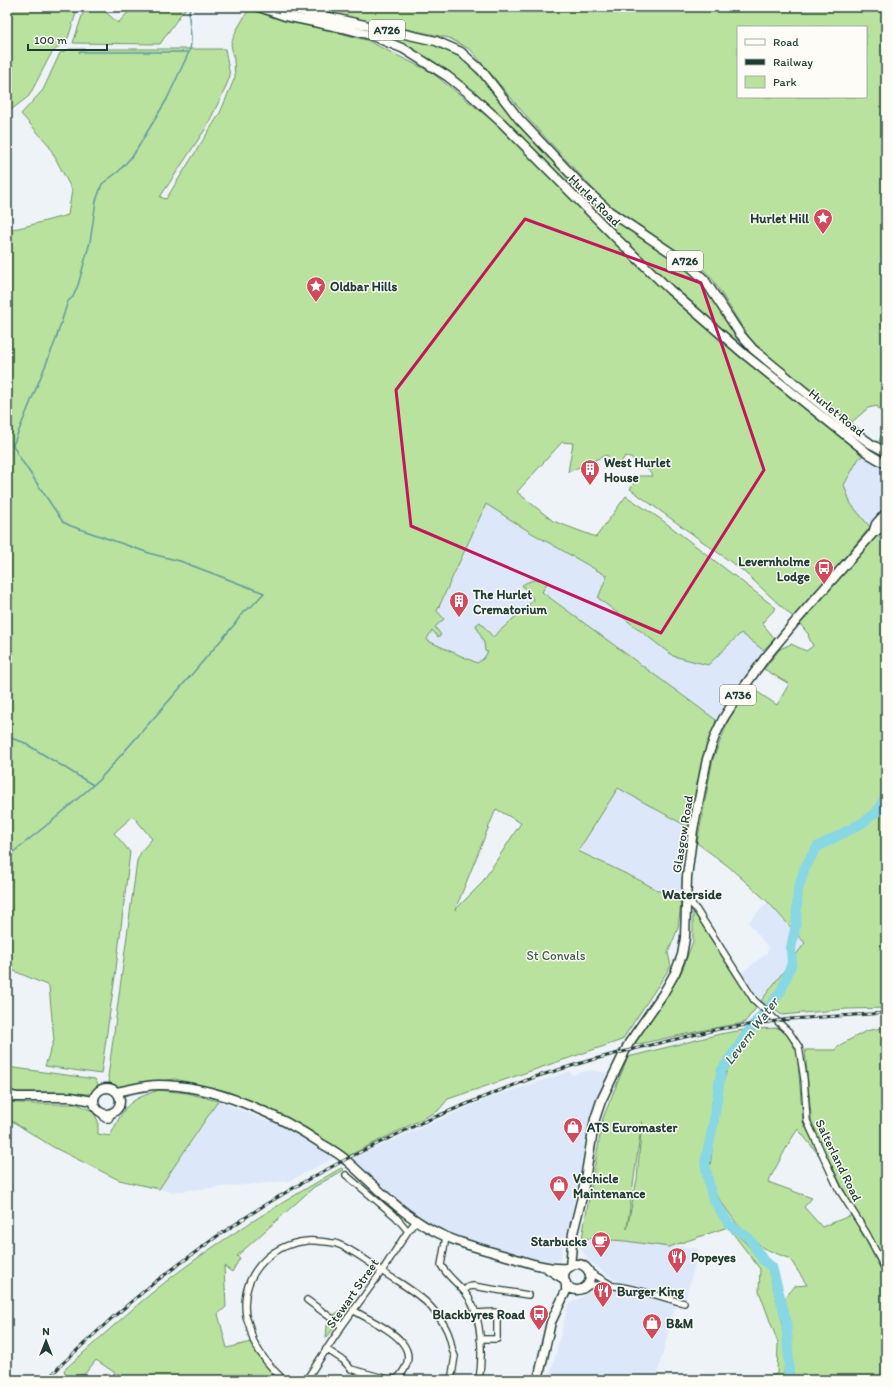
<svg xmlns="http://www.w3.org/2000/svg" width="893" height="1387" font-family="Itim,sans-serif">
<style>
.built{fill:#dce8f9}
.green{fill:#b9e29e;stroke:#6c9069;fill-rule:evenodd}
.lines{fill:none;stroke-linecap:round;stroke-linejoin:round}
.stream{stroke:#5e999e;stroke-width:1.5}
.river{stroke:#88d7e5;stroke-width:10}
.street-casing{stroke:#1f3d34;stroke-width:8}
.secondary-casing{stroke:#1f3d34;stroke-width:11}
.primary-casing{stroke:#1f3d34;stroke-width:11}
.street{stroke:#fdfcf7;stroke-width:5.5}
.secondary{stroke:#fdfcf7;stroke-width:8}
.primary{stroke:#fdfcf7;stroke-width:8}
.rail-casing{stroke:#1f3d34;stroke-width:3}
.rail{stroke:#fdfcf7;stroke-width:1.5;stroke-dasharray:4.5;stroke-linecap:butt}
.marked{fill:none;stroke:#c2185b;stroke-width:3;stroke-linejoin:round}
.labels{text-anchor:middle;stroke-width:3;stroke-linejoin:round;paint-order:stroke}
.shield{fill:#fdfcf7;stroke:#62766e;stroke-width:1}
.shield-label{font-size:12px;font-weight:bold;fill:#1f3d34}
.street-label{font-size:13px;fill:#1f3d34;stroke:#fdfcf7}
.poi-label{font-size:13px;font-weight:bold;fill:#1f3d34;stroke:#fdfcf7;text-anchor:start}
.park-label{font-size:13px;fill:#3e5e49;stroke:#fdfcf7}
.neighbourhood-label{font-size:14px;font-weight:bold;fill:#1f3d34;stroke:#fdfcf7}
.water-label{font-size:14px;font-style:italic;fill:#345c57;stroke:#fdfcf7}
</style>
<rect width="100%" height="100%" fill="#eef3f8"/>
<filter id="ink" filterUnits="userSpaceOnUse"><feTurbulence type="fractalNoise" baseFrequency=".025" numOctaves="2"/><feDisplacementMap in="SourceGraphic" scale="8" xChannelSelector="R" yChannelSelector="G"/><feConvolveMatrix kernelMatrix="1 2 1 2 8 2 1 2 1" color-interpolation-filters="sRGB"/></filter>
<g filter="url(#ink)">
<path class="built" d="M 862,456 L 878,465 L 886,468 L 886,507 L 870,527 L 851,504 L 844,485 L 859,458 Z
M 486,504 L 530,532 L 607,576 L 708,665 L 741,633 L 763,650 L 716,720 L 542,592 L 484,682 L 422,642 L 455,574 Z
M 618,788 L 688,827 L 682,898 L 681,903 L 639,880 L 578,851 Z
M 768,902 L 805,943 L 761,1001 L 741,973 L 767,953 L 768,947 L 748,922 Z
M 590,1070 L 609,1073 L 595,1103 L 589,1125 L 576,1196 L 560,1260 L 550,1263 L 469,1245 L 431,1229 L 347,1160 L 489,1098 L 570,1071 L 572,1075 Z
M 218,1101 L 293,1131 L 334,1158 L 289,1181 L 170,1192 L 159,1189 Z
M 582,1238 L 625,1241 L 699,1249 L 684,1305 L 675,1307 L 656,1380 L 549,1380 L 568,1305 L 590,1292 L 613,1291 L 616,1281 L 589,1261 L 580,1248 Z"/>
<path class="green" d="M 7,7 L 78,7 L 68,38 L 51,54 L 29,96 L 11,110 L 7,126 Z
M 85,7 L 100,7 L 118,23 L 133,7 L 157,7 L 160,8 L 161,7 L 188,7 L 183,11 L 160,44 L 73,43 Z
M 303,7 L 886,7 L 886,420 L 877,406 L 868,408 L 852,422 L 777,364 L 751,341 L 713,280 L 703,269 L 605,202 L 531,122 L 471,50 L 449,38 ZM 738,27 L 866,27 L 866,97 L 738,97 Z
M 249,9 L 366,40 L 431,72 L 497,124 L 617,243 L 864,455 L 859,458 L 844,485 L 851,504 L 870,527 L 794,618 L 742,570 L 630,489 L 639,476 L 653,476 L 642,463 L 625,456 L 620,465 L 606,455 L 568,472 L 573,443 L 562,442 L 517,492 L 553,521 L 596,537 L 626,496 L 662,520 L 776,608 L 762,623 L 775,639 L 763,650 L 741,633 L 708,665 L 673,656 L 598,598 L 607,576 L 530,532 L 486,504 L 437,611 L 444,619 L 435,627 L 441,635 L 438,637 L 432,630 L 427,639 L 428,641 L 477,663 L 483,659 L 488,652 L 485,651 L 484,643 L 476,625 L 480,622 L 493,637 L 534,600 L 522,585 C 531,580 537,578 548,581 L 542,592 L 716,720 L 704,758 L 688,827 L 618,788 L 578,851 L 639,880 L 681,903 L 678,928 L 668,953 L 671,966 L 622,1040 L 448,1099 L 438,1111 L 346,1157 L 312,1134 L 274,1111 L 227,1091 L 175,1079 L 118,1087 L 110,1084 L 108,1077 L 137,861 L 142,850 L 152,839 L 133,816 L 114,833 L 130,852 L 116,969 L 101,1074 L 45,1066 L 54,1040 L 49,986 L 7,968 L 7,230 L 23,227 L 68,215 L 72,190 L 48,144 L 21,114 L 43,90 L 60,53 L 70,49 L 225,49 L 230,76 L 225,89 L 206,128 L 160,197 L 166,199 L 220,113 L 235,77 L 234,60 L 231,44 L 236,31 ZM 496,809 L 521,823 L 481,884 L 455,910 Z
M 396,36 L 441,46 L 452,51 L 467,62 L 523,128 L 603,212 L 679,261 L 703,282 L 714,298 L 738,340 L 736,343 L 663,278 L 547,165 L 449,72 L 430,59 L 393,41 Z
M 886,423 L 886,443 L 879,441 Z
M 877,536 L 886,543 L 886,1008 L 847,1009 L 782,1015 L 761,1001 L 805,943 L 768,902 L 728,866 L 697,843 L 713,759 L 729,719 L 750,687 L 777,705 L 789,684 L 764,669 L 780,649 L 791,644 L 806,651 L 813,646 L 808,636 L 809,635 L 800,624 L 846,570 Z
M 693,911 L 739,983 L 757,1007 L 744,1023 L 714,1028 L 634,1045 L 682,971 L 693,941 Z
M 886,1027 L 886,1264 L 845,1192 L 812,1126 L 805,1050 L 835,1050 L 838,1046 L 866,1031 Z
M 779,1028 L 788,1036 L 797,1052 L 803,1122 L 822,1159 L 798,1129 L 790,1141 L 768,1182 L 812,1198 L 804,1207 L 822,1227 L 852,1215 L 886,1279 L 886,1380 L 792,1380 L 791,1350 L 785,1298 L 795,1286 L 807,1285 L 790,1259 L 763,1248 L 737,1224 L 714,1192 L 710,1167 L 718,1100 L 727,1070 L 753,1029 Z
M 744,1030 L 720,1067 L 712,1103 L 704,1176 L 710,1202 L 728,1227 L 745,1242 L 768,1269 L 781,1316 L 785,1348 L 784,1380 L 754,1380 L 777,1374 L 778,1343 L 759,1291 L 760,1269 L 728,1227 L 669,1247 L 625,1241 L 582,1238 L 603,1118 L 628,1057 L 720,1034 ZM 642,1121 L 637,1179 L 627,1229 L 627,1228 Z
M 7,1067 L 95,1079 L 98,1084 L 96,1090 L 89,1094 L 56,1092 L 18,1092 L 7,1090 Z
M 159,1090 L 187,1093 L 218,1101 L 159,1189 L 119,1180 L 53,1147 L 7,1118 L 7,1102 L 35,1104 L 77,1104 L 93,1111 L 98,1121 L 98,1134 L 110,1136 C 125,1107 125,1101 159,1090 Z
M 341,1168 L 344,1170 L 314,1187 L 237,1256 L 240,1258 L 232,1272 L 224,1266 L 226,1307 L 218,1314 L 227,1348 L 251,1342 L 277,1380 L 119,1380 L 121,1377 L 96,1360 L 84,1375 L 80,1375 L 75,1380 L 67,1380 L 64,1370 C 106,1333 147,1294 192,1262 C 239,1228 290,1198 341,1168 Z
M 344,1308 L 347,1308 L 338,1321 L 332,1316 Z
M 330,1319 L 336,1325 L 326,1338 L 327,1326 Z"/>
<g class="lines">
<path class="stream" d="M 79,52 L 189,52 C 195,37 186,22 190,7
M 7,737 L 23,742 L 93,785
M 7,857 L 58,816 L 100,779 L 174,695 L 234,625 L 244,611 L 251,607 L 264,593 L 180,561 L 152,554 L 71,526 L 63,522 L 18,455 L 13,445 L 55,342 L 68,301 L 73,297 L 78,285 L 90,242 L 96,201 L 102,184 L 119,171 L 134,154 L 167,99 L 189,52"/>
<path class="river" d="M 789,1380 L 789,1363 L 786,1319 L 772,1267 L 763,1260 L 749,1238 L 729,1224 L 713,1199 L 709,1185 L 705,1162 L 713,1126 L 721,1071 L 752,1026 L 768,1008 L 781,991 L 792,963 L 791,948 L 796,924 L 798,890 L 805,867 L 817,847 L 864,822 L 879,809 L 886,795"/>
<g class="street-casing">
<path id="street" d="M 686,898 L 696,909 L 754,1000 L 789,1032 L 799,1047 L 804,1079 L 807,1121 L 838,1188 L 867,1234 L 886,1271
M 101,1113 L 105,1119 L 109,1119 L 112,1113
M 346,1175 L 396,1217 L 408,1231
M 446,1237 L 441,1265 C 448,1278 461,1285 469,1298 C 482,1319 483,1356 479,1380
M 588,1271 L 610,1284
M 586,1286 C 617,1281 654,1295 684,1303
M 464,1291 L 468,1287 L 473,1286 L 528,1295
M 307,1300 L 342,1326
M 475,1313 L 495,1312 L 497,1315 L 497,1339 L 480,1339
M 326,1349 L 343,1360 L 351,1369 L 387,1379 L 397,1379 C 431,1344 377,1325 353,1310
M 284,1380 C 273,1370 261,1356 254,1342 C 252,1338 251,1332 250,1328 C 249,1324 247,1320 246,1316 C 240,1277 268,1245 307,1241 C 315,1240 326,1242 334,1243 C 348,1246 373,1265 386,1274 C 400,1283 418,1293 430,1306 C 438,1315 447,1326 450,1339 C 452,1345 451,1350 455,1356 L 452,1375 L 449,1380
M 306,1380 L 342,1326 L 382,1271 L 408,1231 L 417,1220"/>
</g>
<g class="secondary-casing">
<path id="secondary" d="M94 1101a13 13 0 1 1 26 0a13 13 0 1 1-26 0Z
M 117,1092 C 131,1089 145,1085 159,1085 C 214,1085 278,1114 322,1144 C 331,1149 340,1154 347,1161 C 374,1185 400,1213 432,1230 C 454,1242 479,1248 503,1255 C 524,1261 546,1270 568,1268
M 7,1095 L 17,1097 L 71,1097 L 93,1101
M 548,1269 L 564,1279"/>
</g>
<g class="primary-casing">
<path id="primary" d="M 259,7 L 285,16 L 343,28 L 370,35 L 404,49 L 447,76 L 471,95 L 502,123 L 619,241 L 670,290 L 744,354 L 869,454 L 886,464
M 284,7 L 436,41 L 461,52 L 482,71 L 519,119 L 584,188 L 609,211 L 685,262 L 704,279 L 740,334 L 753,349 L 849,428 L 871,444 L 886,452
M 873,533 L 876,524 L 886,513
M564 1277a13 13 0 1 1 26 0a13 13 0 1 1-26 0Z
M 570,1267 L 573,1233 L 582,1197 L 595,1119 L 601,1101 L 629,1043 L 663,994 L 675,973 L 682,955 L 685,938 L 687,877 L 693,830 L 707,759 L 715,736 L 723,719 L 739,694 L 765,658 L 795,622 L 873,533 L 881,528 L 886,522
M 538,1380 L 551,1322 L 566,1291 L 566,1283"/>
</g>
<use href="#street" class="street"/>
<use href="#secondary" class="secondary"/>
<use href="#primary" class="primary"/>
<g class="rail-casing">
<path id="rail" d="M 47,1380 L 63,1363 L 112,1318 L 155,1282 L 216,1237 L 263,1206 L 307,1180 L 352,1156 L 423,1122 L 496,1092 L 535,1077 L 591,1060 L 638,1048 L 719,1029 L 790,1019 L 886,1013"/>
</g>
<use href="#rail" class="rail"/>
</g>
</g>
<path class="marked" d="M 525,219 L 701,283 L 764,470 L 661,633 L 411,526 L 396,390 Z"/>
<defs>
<g id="sight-pin" transform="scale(1)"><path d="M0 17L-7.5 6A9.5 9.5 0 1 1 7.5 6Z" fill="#d1495b" stroke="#fdfcf7"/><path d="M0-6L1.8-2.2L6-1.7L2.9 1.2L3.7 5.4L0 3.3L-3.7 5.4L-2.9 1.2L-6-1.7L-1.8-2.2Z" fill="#fff"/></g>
<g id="building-pin" transform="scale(1)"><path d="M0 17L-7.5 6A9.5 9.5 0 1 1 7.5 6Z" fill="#d1495b" stroke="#fdfcf7"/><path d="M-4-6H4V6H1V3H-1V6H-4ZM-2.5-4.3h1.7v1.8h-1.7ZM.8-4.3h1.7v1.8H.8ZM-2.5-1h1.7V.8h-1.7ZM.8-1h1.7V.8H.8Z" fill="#fff"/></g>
<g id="bus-pin" transform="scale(1)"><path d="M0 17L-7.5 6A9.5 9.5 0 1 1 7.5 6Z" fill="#d1495b" stroke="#fdfcf7"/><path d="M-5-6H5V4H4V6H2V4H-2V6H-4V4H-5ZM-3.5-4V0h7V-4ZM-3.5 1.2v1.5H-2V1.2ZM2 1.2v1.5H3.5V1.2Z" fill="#fff"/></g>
<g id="shop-pin" transform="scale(1)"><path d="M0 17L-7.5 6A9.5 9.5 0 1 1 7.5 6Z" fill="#d1495b" stroke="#fdfcf7"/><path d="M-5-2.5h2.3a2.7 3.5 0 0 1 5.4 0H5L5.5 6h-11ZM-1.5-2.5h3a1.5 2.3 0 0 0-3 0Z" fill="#fff"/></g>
<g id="cafe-pin" transform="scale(1)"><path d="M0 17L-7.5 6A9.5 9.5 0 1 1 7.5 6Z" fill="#d1495b" stroke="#fdfcf7"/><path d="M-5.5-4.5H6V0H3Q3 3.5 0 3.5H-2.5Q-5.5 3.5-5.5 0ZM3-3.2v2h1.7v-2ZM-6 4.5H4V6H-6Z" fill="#fff"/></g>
<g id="restaurant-pin" transform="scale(1)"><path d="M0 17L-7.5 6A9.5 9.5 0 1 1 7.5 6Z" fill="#d1495b" stroke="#fdfcf7"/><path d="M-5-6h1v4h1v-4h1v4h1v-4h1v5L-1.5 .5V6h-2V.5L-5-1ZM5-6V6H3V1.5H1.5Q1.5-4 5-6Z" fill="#fff"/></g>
</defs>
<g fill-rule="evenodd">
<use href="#sight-pin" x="823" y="218"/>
<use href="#sight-pin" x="316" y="286"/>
<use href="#building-pin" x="590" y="469"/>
<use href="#bus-pin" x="824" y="568"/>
<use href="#building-pin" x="459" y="601"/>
<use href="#shop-pin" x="573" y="1127"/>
<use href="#shop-pin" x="559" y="1185"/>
<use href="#cafe-pin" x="601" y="1241"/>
<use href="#restaurant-pin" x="677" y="1257"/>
<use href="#restaurant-pin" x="603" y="1291"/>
<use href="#bus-pin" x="539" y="1314"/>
<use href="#shop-pin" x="652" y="1323"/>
</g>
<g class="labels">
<g class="shield">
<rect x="369" y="20" width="36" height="20" rx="3"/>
<rect x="667" y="251" width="36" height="20" rx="3"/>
<rect x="720" y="685" width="36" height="20" rx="3"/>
</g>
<g class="shield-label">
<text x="387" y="34">A726</text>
<text x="685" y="265">A726</text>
<text x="738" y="699">A736</text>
</g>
<g class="street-label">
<text transform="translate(595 200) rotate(45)" y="5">Hurlet Road</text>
<text transform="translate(837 412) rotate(39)" y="5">Hurlet Road</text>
<text transform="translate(682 834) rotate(-81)" y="5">Glasgow Road</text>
<text transform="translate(839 1160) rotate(64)" y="5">Salterland Road</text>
<text transform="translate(352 1293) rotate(-55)" y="5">Stewart Street</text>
</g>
<g class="poi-label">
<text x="809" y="223" text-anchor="end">Hurlet Hill</text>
<text x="330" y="291">Oldbar Hills</text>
<text x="604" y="467">West Hurlet<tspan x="604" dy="15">House</tspan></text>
<text x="810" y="566" text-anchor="end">Levernholme<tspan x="810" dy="15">Lodge</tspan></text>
<text x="473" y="599">The Hurlet<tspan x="473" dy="15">Crematorium</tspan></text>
<text x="587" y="1132">ATS Euromaster</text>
<text x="573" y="1183">Vechicle<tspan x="573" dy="15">Maintenance</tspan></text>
<text x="587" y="1246" text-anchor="end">Starbucks</text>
<text x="691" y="1262">Popeyes</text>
<text x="617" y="1296">Burger King</text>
<text x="525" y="1319" text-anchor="end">Blackbyres Road</text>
<text x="666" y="1328">B&amp;M</text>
</g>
<g class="park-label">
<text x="556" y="960">St Convals</text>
</g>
<g class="neighbourhood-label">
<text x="692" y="899">Waterside</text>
</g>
<g class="water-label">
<text transform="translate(751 1031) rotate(-53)" y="5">Levern Water</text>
</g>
</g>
<rect width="893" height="1387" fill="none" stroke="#fdfcf7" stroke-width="24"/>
<rect x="12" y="12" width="869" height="1363" fill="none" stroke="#1f3d34" stroke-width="1.5" filter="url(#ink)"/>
<rect x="737" y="26" width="130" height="72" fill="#fdfcf7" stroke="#a4b0a9"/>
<rect x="745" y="39" width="20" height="6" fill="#fdfcf7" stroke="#a4b0a9"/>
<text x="773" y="46" font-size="12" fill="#1f3d34">Road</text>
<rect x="745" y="59" width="20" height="6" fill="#1f3d34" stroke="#a4b0a9"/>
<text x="773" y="66" font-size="12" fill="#1f3d34">Railway</text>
<rect x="745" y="76" width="20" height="12" fill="#b9e29e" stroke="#a4b0a9"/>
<text x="773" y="86" font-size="12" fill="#1f3d34">Park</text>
<g transform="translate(46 1341)" stroke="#fdfcf7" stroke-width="3" paint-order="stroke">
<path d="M0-3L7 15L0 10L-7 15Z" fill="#1f3d34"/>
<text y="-6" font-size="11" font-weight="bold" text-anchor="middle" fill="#1f3d34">N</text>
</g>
<path d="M28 44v6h79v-6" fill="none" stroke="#1f3d34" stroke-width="2"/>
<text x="34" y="44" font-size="12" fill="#1f3d34" stroke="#fdfcf7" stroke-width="3" paint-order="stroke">100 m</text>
</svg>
